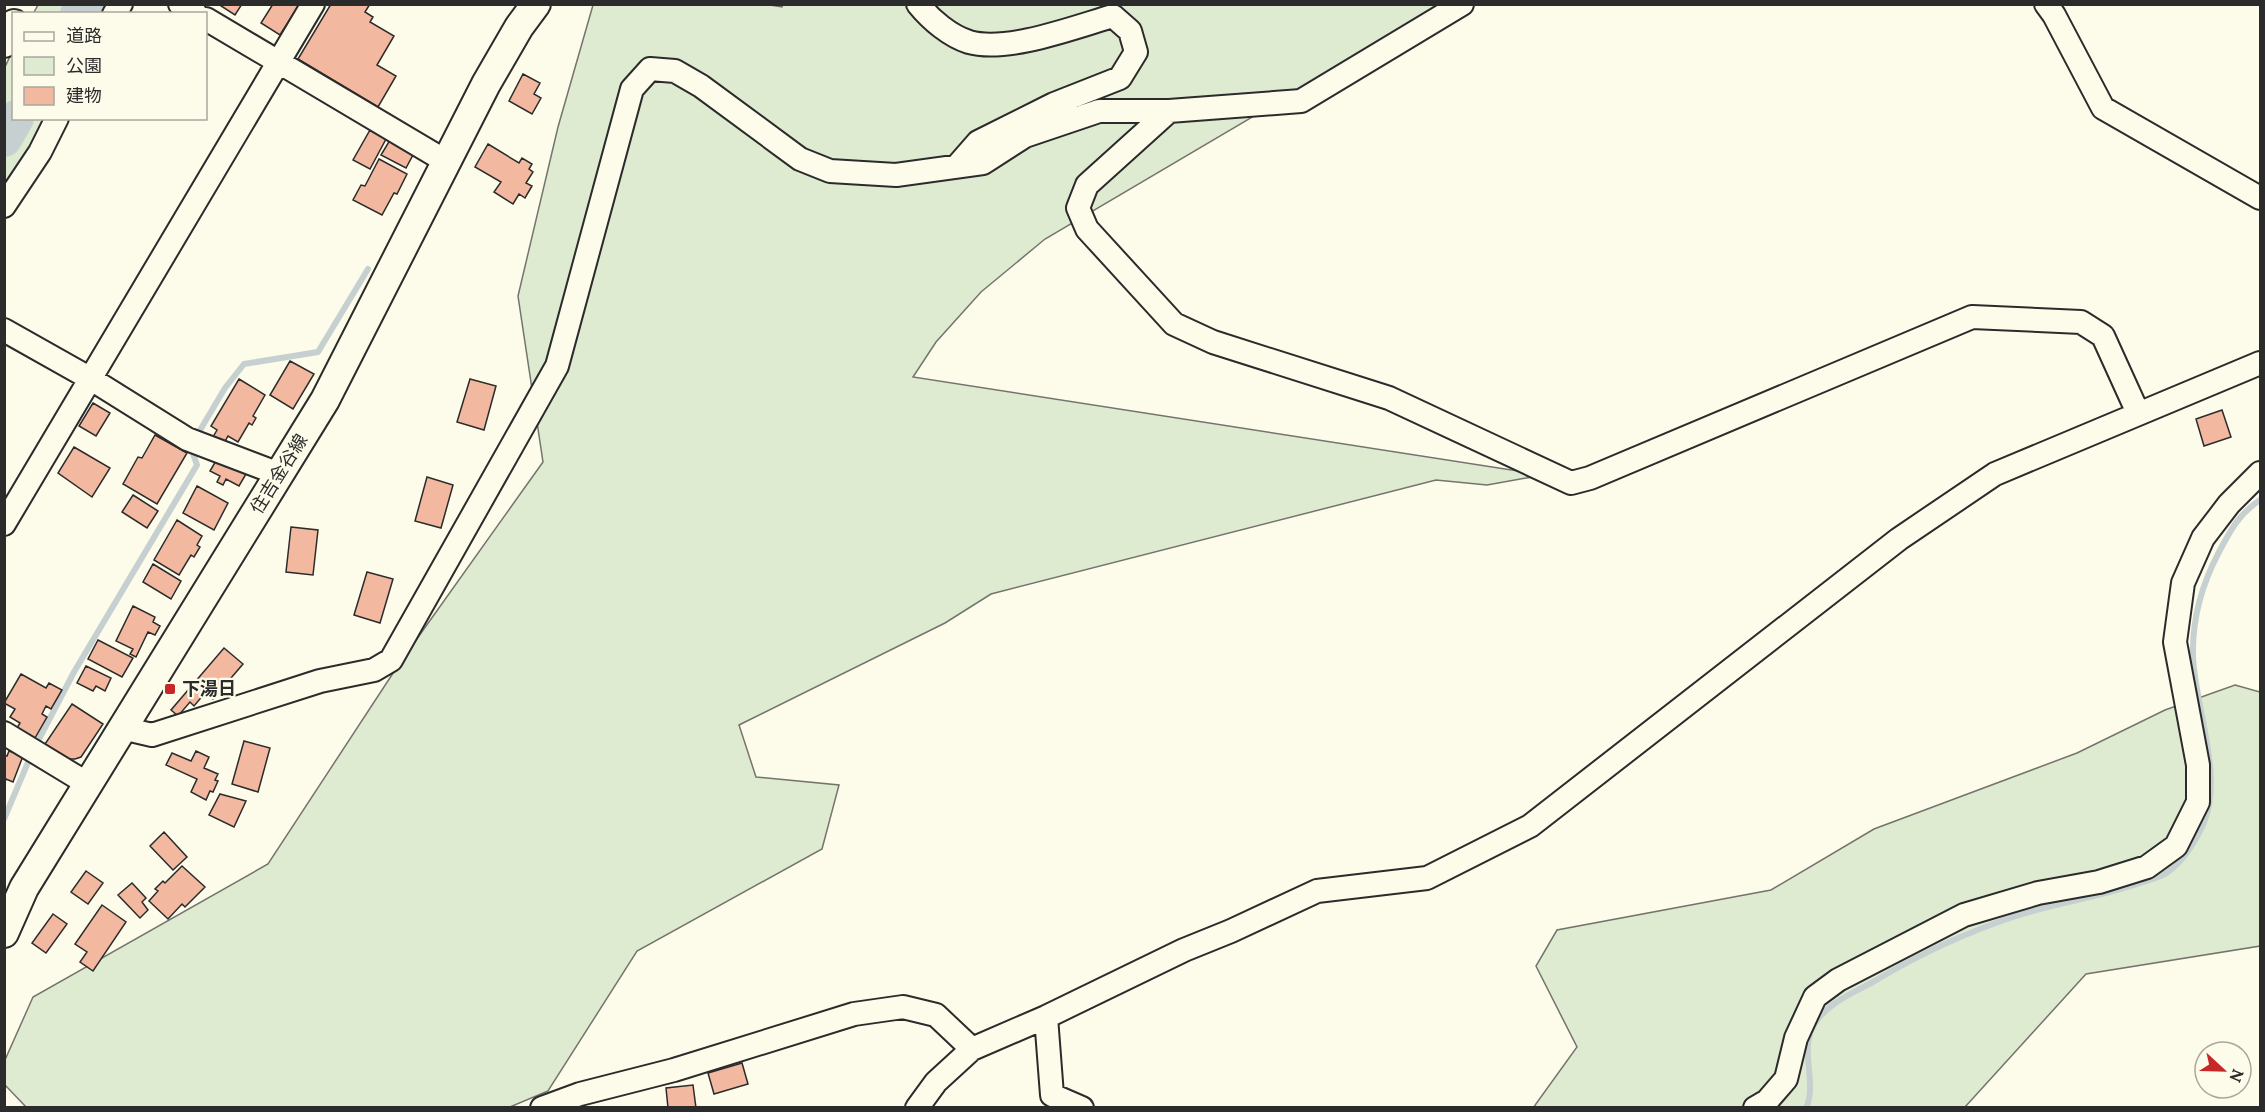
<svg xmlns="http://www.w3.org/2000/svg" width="2265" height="1112" font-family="Lora,'Noto Sans JP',serif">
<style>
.green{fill:#deebd1;stroke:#74746e;stroke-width:1.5}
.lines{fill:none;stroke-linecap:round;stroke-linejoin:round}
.stream{stroke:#c7d0d0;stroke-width:6}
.river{stroke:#c7d0d0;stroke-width:36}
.building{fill:#f2b8a0;stroke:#2b2b2b;stroke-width:1.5}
.minor-casing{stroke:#2b2b2b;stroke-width:26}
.major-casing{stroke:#2b2b2b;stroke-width:32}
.minor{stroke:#fdfbea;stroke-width:22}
.major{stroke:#fdfbea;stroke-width:28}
.poi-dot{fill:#c62828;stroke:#fdfbea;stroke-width:2}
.labels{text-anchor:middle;stroke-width:4.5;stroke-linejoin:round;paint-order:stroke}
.street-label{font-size:18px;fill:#2b2b2b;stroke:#fdfbea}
.poi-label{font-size:18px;font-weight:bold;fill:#2b2b2b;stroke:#fdfbea;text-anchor:start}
</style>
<rect width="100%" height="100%" fill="#fdfbea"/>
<path class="green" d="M 763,4 L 782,7 L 783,4 L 1435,5 L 1429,13 L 1045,239 L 981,292 L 936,342 L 913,377 L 1543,475 L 1487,485 L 1436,480 L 991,594 L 945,623 L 739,725 L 756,777 L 839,785 L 822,849 L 637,951 L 548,1091 L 510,1107 L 27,1108 L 5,1085 L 5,1060 L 33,997 L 268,864 L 399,664 L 543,462 L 518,296 L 558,127 L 593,5 Z
M 38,5 L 111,5 L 104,13 L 33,14 Z
M 13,50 L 14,118 L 47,119 L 5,191 L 5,67 Z
M 2235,685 L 2260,692 L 2260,946 L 2086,974 L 1965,1107 L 1533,1108 L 1577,1047 L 1536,966 L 1557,930 L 1771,890 L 1874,829 L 2077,753 L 2165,710 Z"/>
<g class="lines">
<path class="stream" d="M 196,437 L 225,388 L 244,364 L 318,352 L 368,269
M 38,741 L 74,672 L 197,465 L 192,451 L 193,447
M 4,819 L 29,760
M 1806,1108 C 1818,1083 1798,1048 1815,1023 C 1828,1003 1853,993 1873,982 C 1918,955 1967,932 2016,916 C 2058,902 2102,897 2143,882 C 2151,879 2161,877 2168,872 C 2182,862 2191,848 2199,833 C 2228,783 2195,711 2193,656 C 2192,619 2202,584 2219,552 C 2231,529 2239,514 2260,500"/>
<path class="river" d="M 78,14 L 86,4
M 4,139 L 16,118"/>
</g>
<path class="building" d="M 218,4 L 242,4 L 235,15 Z
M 273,4 L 300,4 L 280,35 L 261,23 Z
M 331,4 L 370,4 L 365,12 L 373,17 L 370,22 L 394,36 L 377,65 L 396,76 L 378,107 L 298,59 Z
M 523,74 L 540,83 L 534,94 L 541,98 L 532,114 L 509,101 Z
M 370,130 L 386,139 L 370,169 L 353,160 Z
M 390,140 L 414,153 L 406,168 L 381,155 Z
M 488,144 L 519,163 L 522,158 L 532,164 L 529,169 L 533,172 L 526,183 L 532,186 L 525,198 L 519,194 L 513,204 L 494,192 L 501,182 L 475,167 Z
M 379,159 L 407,174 L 397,194 L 394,193 L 382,215 L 353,200 L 361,185 L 365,186 Z
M 290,361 L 314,374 L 293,409 L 270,395 Z
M 239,379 L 265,395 L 253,416 L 256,418 L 252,425 L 249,423 L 238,442 L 228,436 L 224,443 L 213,437 L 217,430 L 211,426 Z
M 470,379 L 496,386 L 484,430 L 457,422 Z
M 93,403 L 110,413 L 96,436 L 79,426 Z
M 2222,410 L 2231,437 L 2204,446 L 2196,419 Z
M 155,435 L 187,453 L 157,504 L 123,484 L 138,457 L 142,458 Z
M 74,447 L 110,468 L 92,497 L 58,473 Z
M 217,459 L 246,474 L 239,486 L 226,479 L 223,485 L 217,482 L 220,476 L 210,471 Z
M 427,477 L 453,485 L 441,528 L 415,521 Z
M 197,486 L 228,503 L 214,530 L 183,513 Z
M 133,495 L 158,511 L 147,528 L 122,512 Z
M 177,520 L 202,536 L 197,545 L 200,547 L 194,557 L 191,555 L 179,575 L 154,560 Z
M 291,527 L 318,530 L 313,575 L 286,572 Z
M 153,564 L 181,581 L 171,599 L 143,582 Z
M 367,572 L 393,579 L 380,623 L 354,615 Z
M 133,606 L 155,617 L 153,622 L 160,626 L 155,635 L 148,632 L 136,657 L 130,654 L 133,649 L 116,641 Z
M 98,640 L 133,658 L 122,677 L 88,659 Z
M 224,648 L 243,664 L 213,699 L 205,693 L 194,706 L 190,702 L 178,716 L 171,710 Z
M 86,666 L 111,678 L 105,691 L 96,686 L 93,691 L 77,683 Z
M 21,674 L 46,688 L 49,683 L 62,690 L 51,709 L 46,706 L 42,714 L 47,717 L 35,738 L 17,728 L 20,723 L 10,717 L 15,709 L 4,703 Z
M 72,704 L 103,724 L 81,757 L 75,759 L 67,759 L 45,744 Z
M 244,741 L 270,748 L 258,792 L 232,784 Z
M 9,751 L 23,756 L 13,782 L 6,779 L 5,782 L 4,755 L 7,756 Z
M 196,751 L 209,757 L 204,768 L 218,774 L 215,780 L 218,781 L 213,792 L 210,791 L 206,800 L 191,792 L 197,779 L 166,765 L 172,753 L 191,761 Z
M 220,794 L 246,801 L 234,827 L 209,815 Z
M 164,832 L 187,857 L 173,870 L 150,846 Z
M 182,866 L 205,887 L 185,907 L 182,904 L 168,919 L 149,901 L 158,891 L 155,889 L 163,881 L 165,883 Z
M 86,871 L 103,883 L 88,904 L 71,892 Z
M 132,883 L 146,898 L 142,902 L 148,910 L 140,918 L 118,895 Z
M 102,905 L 126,922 L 93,971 L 80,962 L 87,952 L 75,944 Z
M 53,914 L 67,924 L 46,953 L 32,943 Z
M 742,1063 L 748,1084 L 714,1094 L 708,1073 Z
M 693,1085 L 696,1108 L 668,1108 L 666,1088 Z"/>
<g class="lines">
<g class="minor-casing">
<path id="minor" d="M 180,4 L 196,14
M 918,4 C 931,20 950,36 969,42 C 1007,53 1075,27 1113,16 L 1130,31 L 1136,52 L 1120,78 L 1054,104 L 978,142 L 957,166
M 2046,4 L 2054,15 L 2103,108 L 2260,198
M 114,14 L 121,4
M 206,19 L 447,162
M 1169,111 L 1087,185 L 1078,208 L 1087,229 L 1174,324 L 1213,342 L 1389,398 L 1571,483 L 1590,478 L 1972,317 L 2081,322 L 2103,336 L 2138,413
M 4,206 L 40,152 L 57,118
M 4,330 L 91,379 L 187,439 L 279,474
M 4,524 L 313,4
M 122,728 L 152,735 L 320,681 L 374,670 L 391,660 L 557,366 L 632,89 L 650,69 L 675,71 L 701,86 L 800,159 L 830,171 L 896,175 L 983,163 L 1025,136 L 1099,111 L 1169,111 L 1301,101 L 1462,4
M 4,733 L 88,784
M 1046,1017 L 1052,1095 L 1082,1108
M 542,1108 L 580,1094 L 674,1070 L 854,1014 L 903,1007 L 936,1015 L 972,1049
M 917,1108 L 936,1082 L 972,1049 L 1046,1017 L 1184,950 L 1231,931 L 1317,891 L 1427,878 L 1530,826 L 1899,539 L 1995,474 L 2260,363
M 1755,1108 L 1767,1101 L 1786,1079 L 1796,1038 L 1815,997 L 1838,980 L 1964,915 L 2038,893 L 2099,882 L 2147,867 L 2176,846 L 2198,802 L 2198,765 L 2175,642 L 2183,583 L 2203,538 L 2229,504 L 2260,473"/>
</g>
<g class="major-casing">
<path id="major" d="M 4,43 L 14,24
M 4,933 L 24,888 L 325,400 L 486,84 L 519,27 L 536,4"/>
</g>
<use href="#minor" class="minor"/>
<use href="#major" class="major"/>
</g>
<rect class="poi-dot" x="164" y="683" width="12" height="12" rx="3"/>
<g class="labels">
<g class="street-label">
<text transform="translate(279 474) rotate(-58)" y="6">住吉金谷線</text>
</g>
<g class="poi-label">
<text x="182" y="695">下湯日</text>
</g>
</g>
<rect width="2265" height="1112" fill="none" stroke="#2b2b2b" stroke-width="12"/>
<rect x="12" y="12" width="195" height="108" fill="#fdfbea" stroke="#a9a89e" stroke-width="1.5"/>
<rect x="24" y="32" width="30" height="9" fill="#fdfbea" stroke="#a9a89e" stroke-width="1.5"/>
<text x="66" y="42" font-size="18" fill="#2b2b2b">道路</text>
<rect x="24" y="57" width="30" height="18" fill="#deebd1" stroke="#a9a89e" stroke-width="1.5"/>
<text x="66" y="72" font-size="18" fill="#2b2b2b">公園</text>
<rect x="24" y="87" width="30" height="18" fill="#f2b8a0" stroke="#a9a89e" stroke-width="1.5"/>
<text x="66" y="102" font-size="18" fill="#2b2b2b">建物</text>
<g transform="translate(2223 1070) rotate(112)"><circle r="28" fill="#fdfbea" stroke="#a9a89e" stroke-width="1.5"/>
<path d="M0-4.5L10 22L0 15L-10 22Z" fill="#c62828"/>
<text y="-9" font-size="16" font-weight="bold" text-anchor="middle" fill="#2b2b2b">N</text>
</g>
</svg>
